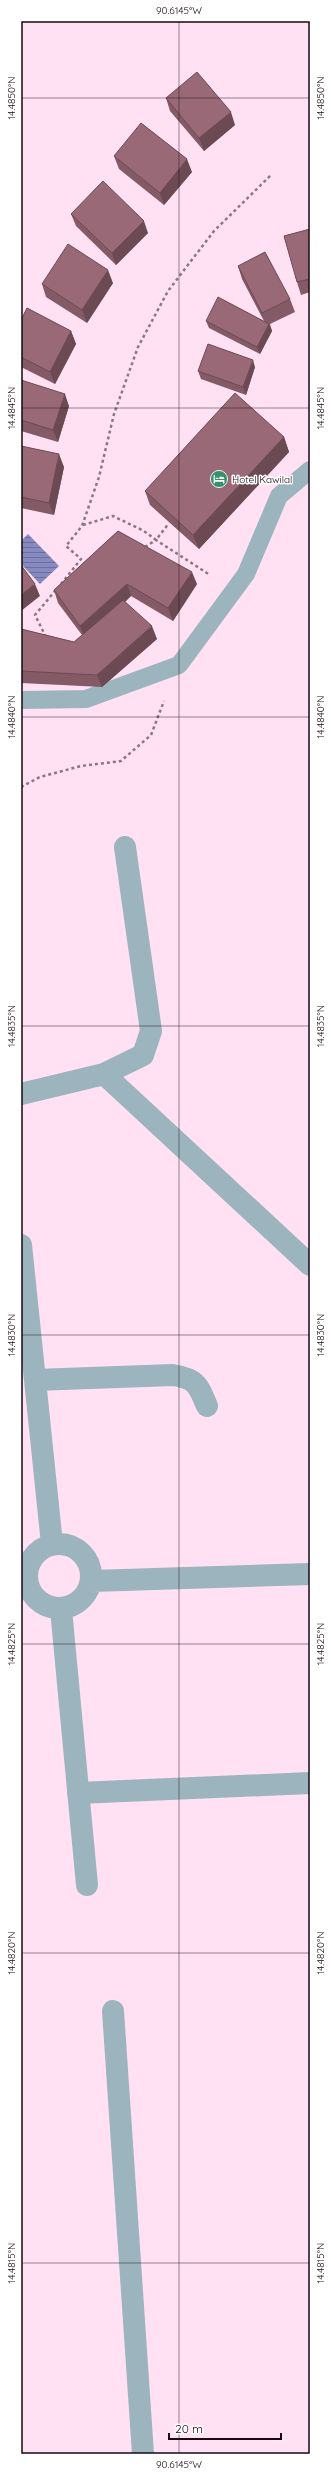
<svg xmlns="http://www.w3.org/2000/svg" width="331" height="2475" font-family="Quicksand,sans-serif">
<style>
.water{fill:url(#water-rules)}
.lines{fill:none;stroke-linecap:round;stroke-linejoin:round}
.path{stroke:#8c7684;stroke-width:2.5;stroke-dasharray:3 3;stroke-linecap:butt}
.service{stroke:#9cb4bd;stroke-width:18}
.minor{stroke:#9cb4bd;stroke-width:22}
.wall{fill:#845a66}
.shaded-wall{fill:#6c4a53}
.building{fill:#9a6977;stroke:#6c4a53}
.ticks{fill:none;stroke:#170812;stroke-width:1;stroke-opacity:0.45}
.labels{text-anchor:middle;stroke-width:3;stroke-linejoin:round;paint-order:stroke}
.poi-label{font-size:10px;fill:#170812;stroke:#fff;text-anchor:start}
.neatline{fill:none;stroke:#170812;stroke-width:1.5}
.ticks-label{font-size:10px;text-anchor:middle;fill:#170812}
</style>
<defs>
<pattern id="water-rules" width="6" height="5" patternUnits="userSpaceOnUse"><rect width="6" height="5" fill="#868ac0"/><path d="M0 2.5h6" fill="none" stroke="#6d6f9b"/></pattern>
</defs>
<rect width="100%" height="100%" fill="#ffe1f3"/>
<path class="water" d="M 28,534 L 59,566 L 40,584 L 21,564 L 21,541 Z"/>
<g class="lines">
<path class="path" d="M 83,525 L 113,516 L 144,531 L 156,540 L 169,523
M 145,547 L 156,540 L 210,575
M 61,584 L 81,559 L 66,546 L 82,526 L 99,477 L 114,414 L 138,347 L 168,291 L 214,231 L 271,175
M 46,637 L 35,615 L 55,591
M 21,787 L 40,777 L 81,766 L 121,761 L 151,735 L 164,701"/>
<path class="service" d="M 21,700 L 86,699 L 179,665 L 246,574 L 279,496 L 310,470"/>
<path class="minor" d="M 104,1074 L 310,1265
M 21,1094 L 104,1074 L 143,1055 L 151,1031 L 125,847
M 21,1245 L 52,1544
M 35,1380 L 173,1375 C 197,1379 198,1385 207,1406
M27 1576a32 32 0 1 1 64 0a32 32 0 1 1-64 0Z
M 92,1581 L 310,1574
M 61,1609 L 87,1885
M 78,1793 L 310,1783
M 113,2011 L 143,2454"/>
</g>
<path class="wall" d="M 166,98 L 235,125 L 204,151 L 170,111 Z
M 114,156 L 192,172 L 164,205 L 119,169 Z
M 71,214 L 148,233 L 116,265 L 76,226 Z
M 310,229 L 310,292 L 301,295 L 297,282 Z
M 238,266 L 290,299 L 295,312 L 270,324 L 272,331 L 260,354 L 209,328 L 206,321 L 264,321 L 242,279 Z
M 113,283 L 87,323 L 46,297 L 42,284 Z
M 21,320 L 71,331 L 76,344 L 55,384 L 21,367 Z
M 255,367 L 246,395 L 201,379 L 198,371 Z
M 21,380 L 69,406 L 58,442 L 21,431 Z
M 284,437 L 289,452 L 199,549 L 150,505 L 145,491 Z
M 21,446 L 64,467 L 54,515 L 21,508 Z
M 118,531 L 197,584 L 173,621 L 131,596 L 125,602 L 157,639 L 102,687 L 21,683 L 21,629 L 74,642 L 82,635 L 58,603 L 54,590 Z"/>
<path class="shaded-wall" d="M 231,112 L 235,125 L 204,151 L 199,138 Z
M 187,159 L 192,172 L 164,205 L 160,193 Z
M 144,221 L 148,233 L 116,265 L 112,253 Z
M 108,270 L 113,283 L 87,323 L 82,310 Z
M 269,324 L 272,331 L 260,354 L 257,347 Z
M 71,331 L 76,344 L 55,384 L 50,372 Z
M 253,360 L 255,367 L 246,395 L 243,387 Z
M 65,394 L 69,406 L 58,442 L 53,430 Z
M 284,437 L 289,452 L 199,549 L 193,535 Z
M 59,454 L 64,467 L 54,515 L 49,503 Z
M 192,572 L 197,584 L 173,621 L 168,608 Z
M 35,584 L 40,596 L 21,611 L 21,595 Z
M 127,584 L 131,596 L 85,639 L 80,626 Z
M 152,626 L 157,639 L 102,687 L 97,675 Z"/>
<path class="building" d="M 197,72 L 231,112 L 199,138 L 166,98 Z
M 141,123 L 187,159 L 160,193 L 114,156 Z
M 103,181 L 144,221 L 112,253 L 71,214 Z
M 310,229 L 310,279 L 297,282 L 284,236 Z
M 68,244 L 108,270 L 82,310 L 42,284 Z
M 265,252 L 290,299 L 262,313 L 238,266 Z
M 218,297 L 269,324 L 257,347 L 206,321 Z
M 27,308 L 71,331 L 50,372 L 21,357 L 21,320 Z
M 208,344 L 253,360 L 243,387 L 198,371 Z
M 21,380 L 65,394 L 53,430 L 21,420 Z
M 235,393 L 284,437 L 193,535 L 145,491 Z
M 21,446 L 59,454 L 49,503 L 21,497 Z
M 118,531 L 192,572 L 168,608 L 127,584 L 80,626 L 54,590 Z
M 21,565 L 35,584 L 21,595 Z
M 123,600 L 152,626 L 97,675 L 21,671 L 21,629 L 74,642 Z"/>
<path class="ticks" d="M 179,21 L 179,2454M 21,98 L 310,98M 21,408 L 310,408M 21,717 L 310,717M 21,1026 L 310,1026M 21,1335 L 310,1335M 21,1644 L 310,1644M 21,1953 L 310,1953M 21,2263 L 310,2263"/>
<defs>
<g id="hotel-disc" transform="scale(0.9)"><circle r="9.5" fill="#369168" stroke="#fff"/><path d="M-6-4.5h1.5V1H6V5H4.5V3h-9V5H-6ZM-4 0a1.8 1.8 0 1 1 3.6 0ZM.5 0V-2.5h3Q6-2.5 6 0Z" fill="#fff"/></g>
</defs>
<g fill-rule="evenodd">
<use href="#hotel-disc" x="219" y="479"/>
</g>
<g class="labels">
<g class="poi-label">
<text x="232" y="483">Hotel Kawilal</text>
</g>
</g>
<rect width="331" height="2475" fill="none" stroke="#ffffff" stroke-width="44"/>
<path d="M169 2433v6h112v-6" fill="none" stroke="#170812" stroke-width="2"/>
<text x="175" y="2433" font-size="12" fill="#170812" stroke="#ffffff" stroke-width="3" paint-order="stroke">20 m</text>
<rect x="22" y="22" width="287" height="2431" class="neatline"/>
<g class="ticks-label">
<text x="179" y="14">90.6145°W</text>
<text transform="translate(11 98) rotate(-90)" y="4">14.4850°N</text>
<text transform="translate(320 98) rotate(-90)" y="4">14.4850°N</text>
<text transform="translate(11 408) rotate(-90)" y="4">14.4845°N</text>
<text transform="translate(320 408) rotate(-90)" y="4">14.4845°N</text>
<text transform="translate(11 717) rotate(-90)" y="4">14.4840°N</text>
<text transform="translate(320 717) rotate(-90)" y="4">14.4840°N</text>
<text transform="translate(11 1026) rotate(-90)" y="4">14.4835°N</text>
<text transform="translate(320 1026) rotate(-90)" y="4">14.4835°N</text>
<text transform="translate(11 1335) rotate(-90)" y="4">14.4830°N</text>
<text transform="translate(320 1335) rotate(-90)" y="4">14.4830°N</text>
<text transform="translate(11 1644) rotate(-90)" y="4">14.4825°N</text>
<text transform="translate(320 1644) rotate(-90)" y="4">14.4825°N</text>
<text transform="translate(11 1953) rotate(-90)" y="4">14.4820°N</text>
<text transform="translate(320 1953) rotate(-90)" y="4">14.4820°N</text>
<text transform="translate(11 2263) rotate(-90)" y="4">14.4815°N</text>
<text transform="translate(320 2263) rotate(-90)" y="4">14.4815°N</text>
<text x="179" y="2468">90.6145°W</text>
</g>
</svg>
